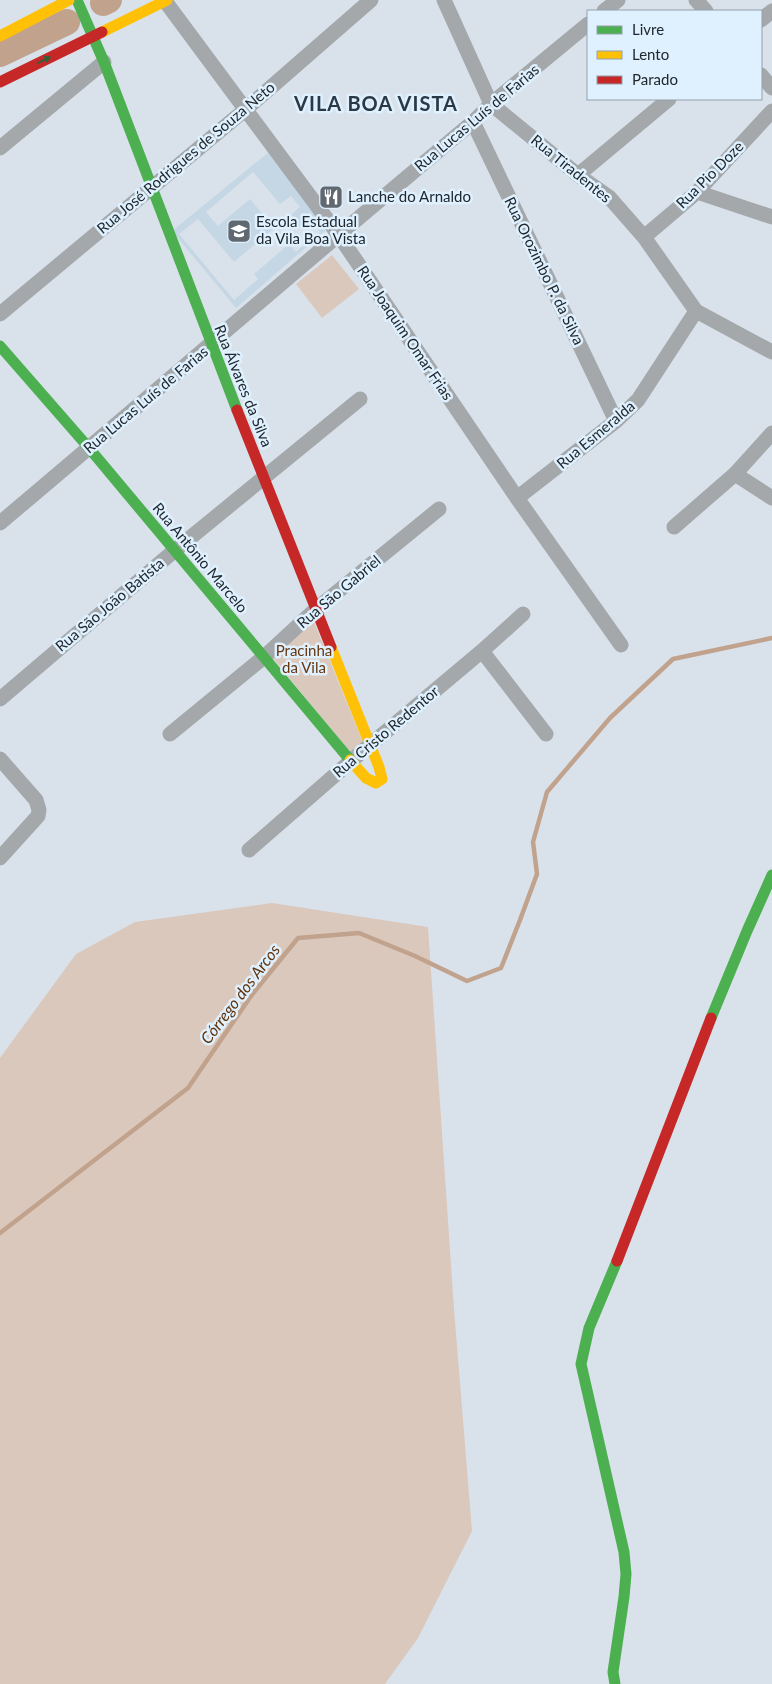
<svg xmlns="http://www.w3.org/2000/svg" width="772" height="1684" font-family="Lato,sans-serif">
<style>
.built{fill:#c5d7e4;fill-rule:evenodd}
.green{fill:#dbc8bc}
.lines{fill:none;stroke-linecap:round;stroke-linejoin:round}
.stream{stroke:#c1a28c;stroke-width:4.5}
.river{stroke:#c1a28c;stroke-width:26}
.street{stroke:#a4a8ab;stroke-width:15}
.fast{stroke:#4caf50;stroke-width:11}
.slow{stroke:#ffc107;stroke-width:11}
.jam{stroke:#c62828;stroke-width:11}
.oneway{fill:#325e3b}
.labels{text-anchor:middle;stroke-width:5;stroke-linejoin:round;paint-order:stroke}
.street-label{font-size:15px;fill:#21282d;stroke:#dff0ff}
.poi-label{font-size:15px;fill:#21282d;stroke:#dff0ff;text-anchor:start}
.park-label{font-size:15px;fill:#67360d;stroke:#dff0ff}
.water-label{font-size:16px;font-style:italic;fill:#623208;stroke:#dff0ff}
.district-label{font-size:20px;font-weight:bold;letter-spacing:1px;fill:#2c3945;stroke:#dff0ff}
</style>
<rect width="100%" height="100%" fill="#d9e2eb"/>
<path class="built" d="M 269,152 L 326,230 L 236,308 L 172,231 ZM 253,172 L 280,204 L 291,196 L 300,207 L 291,215 L 300,226 L 309,218 L 320,232 L 296,252 L 289,244 L 254,274 L 258,279 L 234,300 L 179,234 L 198,219 L 234,262 L 274,228 L 250,199 L 218,226 L 206,212 Z"/>
<path class="green" d="M 332,255 L 359,289 L 322,318 L 296,284 Z
M 314,622 L 364,745 L 351,753 L 272,657 Z
M 272,903 L 428,927 L 454,1309 L 472,1531 L 418,1638 L 385,1684 L 0,1684 L 0,1058 L 76,954 L 135,922 Z"/>
<g class="lines">
<path class="stream" d="M 0,1233 L 188,1088 L 251,996 L 298,938 L 359,933 L 415,956 L 467,981 L 501,968 L 520,920 L 537,874 L 533,842 L 547,792 L 610,718 L 673,659 L 772,638"/>
<path class="river" d="M 103,3 L 109,0
M 0,54 L 67,22"/>
<path class="street" d="M 444,0 L 491,104 L 578,175 L 609,197 L 644,237 L 696,311 L 772,352
M 696,0 L 706,11
M 165,1 L 338,234 L 517,498 L 621,645
M 604,11 L 618,0
M 761,20 L 772,11
M 761,75 L 772,88
M 473,122 L 616,421
M 0,148 L 104,62
M 578,175 L 669,99
M 697,192 L 772,217
M 644,237 L 697,192 L 772,111
M 0,314 L 246,109 L 371,0
M 735,474 L 772,498
M 517,498 L 616,421 L 638,400 L 696,311
M 0,523 C 158,390 314,254 473,122 L 491,104 L 588,24
M 674,527 L 735,474 L 772,433
M 482,651 L 546,734
M 0,699 L 174,551 L 360,399
M 170,734 L 264,657 L 315,610 L 439,509
M 0,759 L 36,800 L 39,810 L 38,816 L 0,858
M 249,850 L 351,761 L 482,651 L 523,614"/>
<path class="fast" d="M 77,0 L 104,62 L 237,410
M 0,346 L 89,448 L 350,760
M 711,1018 L 747,931 L 772,875
M 615,1684 L 613,1672 L 624,1597 L 626,1574 L 624,1552 L 581,1364 L 589,1328 L 617,1261"/>
<path class="slow" d="M 102,32 L 167,0
M 0,36 L 69,0
M 331,647 L 379,767 L 382,779 L 376,783 L 366,778 L 350,760"/>
<path class="jam" d="M 0,82 L 102,32
M 237,410 L 331,647
M 617,1261 L 711,1018"/>
</g>
<defs><path id="oneway-solid" d="M-6-.8H1V-3.2L6.5 0L1 3.2V.8H-6Z" transform="scale(1.25)"/></defs>
<use class="oneway" href="#oneway-solid" transform="translate(44 60) rotate(-26)"/>
<defs>
<g id="restaurant-square" transform="scale(1.25)"><rect x="-9" y="-9" width="18" height="18" rx="4" fill="#616970" stroke="#dff0ff"/><path d="M-5-6h1v4h1v-4h1v4h1v-4h1v5L-1.5 .5V6h-2V.5L-5-1ZM5-6V6H3V1.5H1.5Q1.5-4 5-6Z" fill="#fff"/></g>
<g id="school-square" transform="scale(1.25)"><rect x="-9" y="-9" width="18" height="18" rx="4" fill="#616970" stroke="#dff0ff"/><path d="M0-5L7-2L0 1L-7-2ZM-4 1L0 2.5L4 1V4Q0 6-4 4Z" fill="#fff"/></g>
</defs>
<g fill-rule="evenodd">
<use href="#restaurant-square" x="331" y="197"/>
<use href="#school-square" x="239" y="231"/>
</g>
<g class="labels">
<g class="street-label">
<text transform="translate(477 118) rotate(-40)" y="5">Rua Lucas Luís de Farias</text>
<text transform="translate(186 158) rotate(-40)" y="5">Rua José Rodrigues de Souza Neto</text>
<text transform="translate(571 169) rotate(39)" y="5">Rua Tiradentes</text>
<text transform="translate(710 175) rotate(-45)" y="5">Rua Pio Doze</text>
<text transform="translate(544 271) rotate(64)" y="5">Rua Orozimbo P. da Silva</text>
<text transform="translate(405 333) rotate(56)" y="5">Rua Joaquim Omar Frias</text>
<text transform="translate(243 386) rotate(68)" y="5">Rua Álvares da Silva</text>
<text transform="translate(146 400) rotate(-40)" y="5">Rua Lucas Luís de Farias</text>
<text transform="translate(596 435) rotate(-40)" y="5">Rua Esmeralda</text>
<text transform="translate(200 558) rotate(50)" y="5">Rua Antônio Marcelo</text>
<text transform="translate(339 592) rotate(-40)" y="5">Rua São Gabriel</text>
<text transform="translate(110 605) rotate(-40)" y="5">Rua São João Batista</text>
<text transform="translate(386 732) rotate(-40)" y="5">Rua Cristo Redentor</text>
</g>
<g class="poi-label">
<text x="348" y="202">Lanche do Arnaldo</text>
<text x="256" y="227">Escola Estadual<tspan x="256" dy="17">da Vila Boa Vista</tspan></text>
</g>
<g class="park-label">
<text x="304" y="656">Pracinha<tspan x="304" dy="17">da Vila</tspan></text>
</g>
<g class="water-label">
<text transform="translate(240 994) rotate(-53)" y="6">Córrego dos Arcos</text>
</g>
<g class="district-label">
<text x="376" y="111">VILA BOA VISTA</text>
</g>
</g>
<rect x="587" y="10" width="175" height="90" fill="#dff0ff" stroke="#93a0ab"/>
<rect x="597" y="26" width="25" height="8" fill="#4caf50" stroke="#93a0ab"/>
<text x="632" y="35" font-size="15" fill="#21282d">Livre</text>
<rect x="597" y="51" width="25" height="8" fill="#ffc107" stroke="#93a0ab"/>
<text x="632" y="60" font-size="15" fill="#21282d">Lento</text>
<rect x="597" y="76" width="25" height="8" fill="#c62828" stroke="#93a0ab"/>
<text x="632" y="85" font-size="15" fill="#21282d">Parado</text>
</svg>
